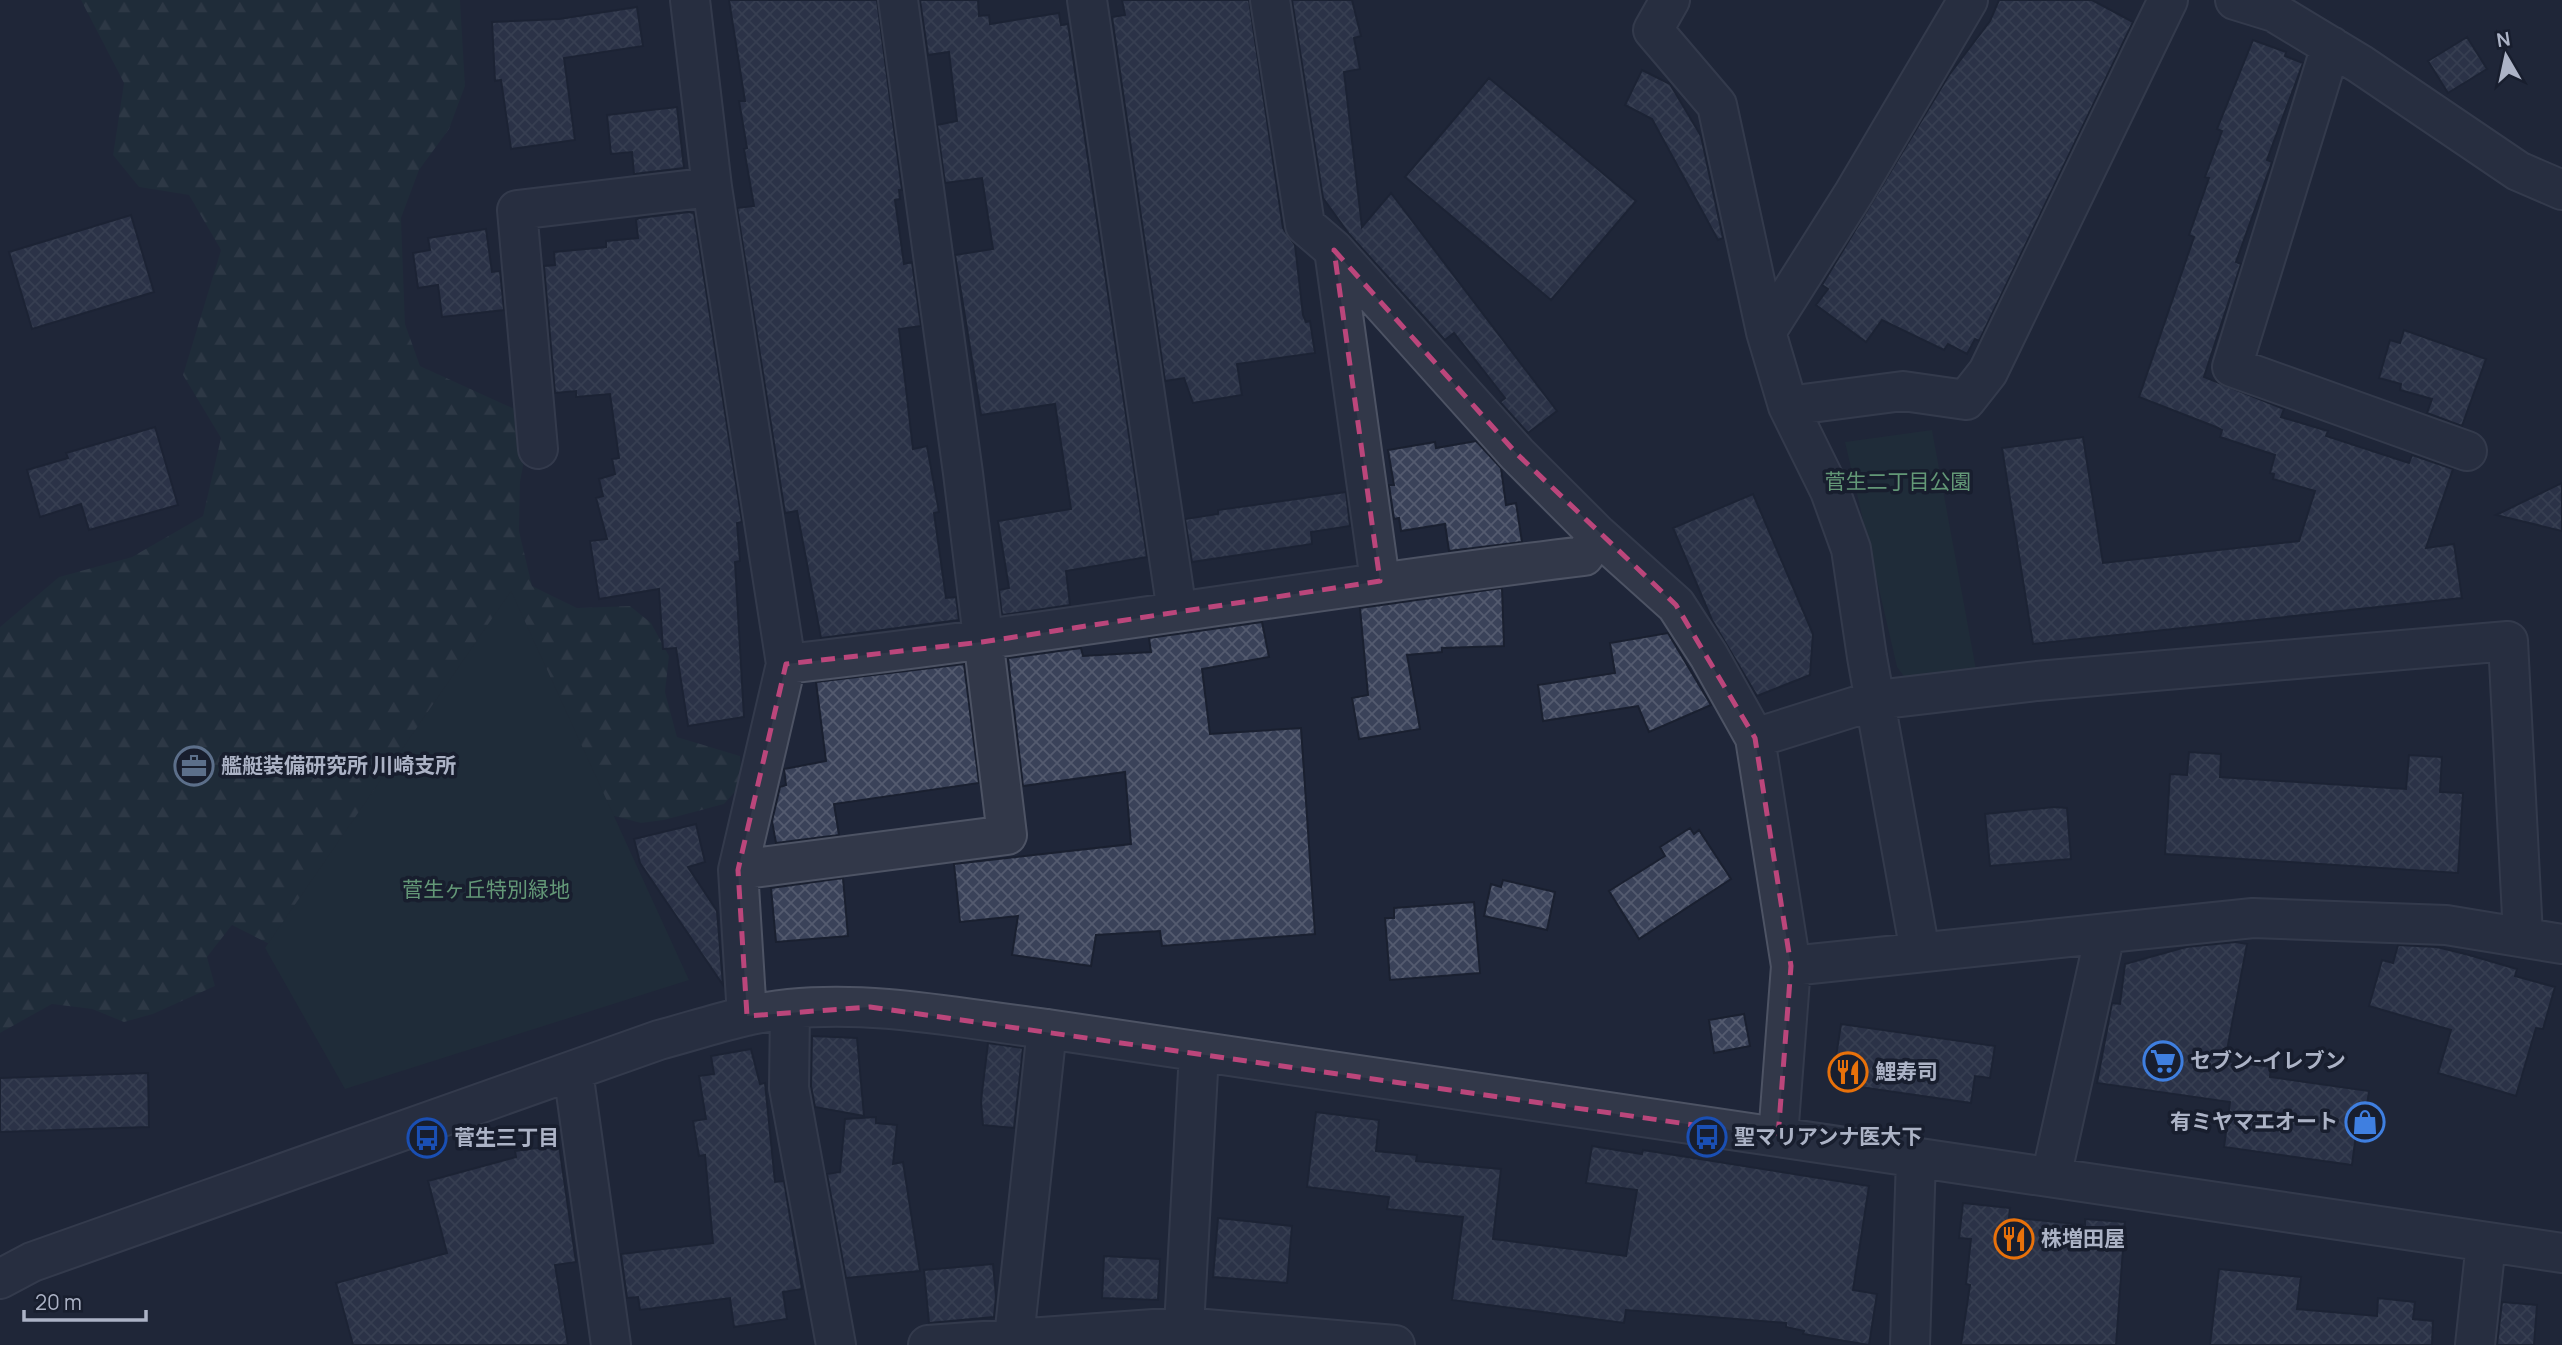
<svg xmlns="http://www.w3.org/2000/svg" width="2562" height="1345" font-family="Manrope,'Noto Sans JP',sans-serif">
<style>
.forest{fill:url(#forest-firs)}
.park{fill:#21333a}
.building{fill:url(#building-cross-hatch);stroke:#1a2030;stroke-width:2}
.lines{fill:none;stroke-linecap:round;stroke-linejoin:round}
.minor-casing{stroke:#4d5364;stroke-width:42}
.minor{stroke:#323849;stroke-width:38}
.marked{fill:none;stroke:#bb467b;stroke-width:5;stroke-dasharray:14 9;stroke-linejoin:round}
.labels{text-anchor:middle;stroke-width:7;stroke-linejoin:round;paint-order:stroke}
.park-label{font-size:21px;fill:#639877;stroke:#181e2e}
.poi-label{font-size:21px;font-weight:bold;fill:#acb3c6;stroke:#181e2e;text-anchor:start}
</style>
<defs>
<pattern id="forest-firs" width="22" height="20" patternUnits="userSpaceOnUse" patternTransform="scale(1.75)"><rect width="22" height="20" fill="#21333a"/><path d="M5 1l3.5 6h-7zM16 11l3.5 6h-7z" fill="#3f4e55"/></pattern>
<pattern id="building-cross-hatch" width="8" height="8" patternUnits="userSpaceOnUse" patternTransform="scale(1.75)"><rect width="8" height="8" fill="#3a4259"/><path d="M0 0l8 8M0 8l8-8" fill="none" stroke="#545b6f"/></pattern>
</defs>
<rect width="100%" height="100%" fill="#1f2639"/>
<path class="forest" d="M 81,0 L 460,0 L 465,86 L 449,129 L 419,170 L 401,218 L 405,324 L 420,366 L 521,412 L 524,461 L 520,482 L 519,531 L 532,586 L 577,608 L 630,606 L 651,623 L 669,656 L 665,692 L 677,737 L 740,756 L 742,784 L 724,804 L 664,820 L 641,823 L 584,808 L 281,950 L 232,925 L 207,957 L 215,986 L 153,1014 L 124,1022 L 92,1009 L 52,1004 L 0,1033 L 0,627 L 59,577 L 132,557 L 203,516 L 221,438 L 183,375 L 221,250 L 189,195 L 139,187 L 113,155 L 124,83 Z"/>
<path class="park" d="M 1932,430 L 1977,675 L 1909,683 L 1897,667 L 1845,442 Z
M 511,591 L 689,980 L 345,1089 L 265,948 Z"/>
<path class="building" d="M 729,0 L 877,0 L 902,190 L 899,190 L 900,199 L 895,200 L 904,264 L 912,262 L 921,326 L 899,329 L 913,449 L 927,446 L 939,512 L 934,513 L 946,598 L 956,597 L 959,620 L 821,638 L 797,511 L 785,513 L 737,208 L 754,206 L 744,149 L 747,148 L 739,101 L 745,101 Z
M 920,0 L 978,0 L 979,16 L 989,15 L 990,24 L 1059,13 L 1061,25 L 1068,24 L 1147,557 L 1066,571 L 1070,605 L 1002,615 L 999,590 L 1009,588 L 998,521 L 1071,509 L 1055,404 L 981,415 L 955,255 L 993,249 L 982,178 L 945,183 L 937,125 L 957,121 L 949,52 L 928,55 Z
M 1122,0 L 1249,0 L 1283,228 L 1295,245 L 1303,315 L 1306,322 L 1310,321 L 1315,353 L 1237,364 L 1242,395 L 1193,403 L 1184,378 L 1165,381 L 1112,17 L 1125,15 Z
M 1292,0 L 1352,0 L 1361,36 L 1354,38 L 1360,69 L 1344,72 L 1362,227 L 1391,193 L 1557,411 L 1528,433 L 1500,402 L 1505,398 L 1454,333 L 1445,340 L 1349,234 L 1323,198 Z
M 1999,0 L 2092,0 L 2133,22 L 1979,341 L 1975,339 L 1967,354 L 1948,344 L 1944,350 L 1882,320 L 1866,342 L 1816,305 L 1828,289 L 1822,285 L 1949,75 L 1990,21 Z
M 637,7 L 643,46 L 564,58 L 575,140 L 511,149 L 501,80 L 495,81 L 492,22 L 559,19 Z
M 2467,37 L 2487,69 L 2448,93 L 2428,61 Z
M 2253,40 L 2286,52 L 2285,56 L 2303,63 L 2267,160 L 2272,162 L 2236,262 L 2241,264 L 2204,377 L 2284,409 L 2281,417 L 2328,431 L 2326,436 L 2409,463 L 2412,455 L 2453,469 L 2426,548 L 2454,544 L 2462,598 L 2033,644 L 2002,448 L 2083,437 L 2103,563 L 2299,541 L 2315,491 L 2273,479 L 2274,474 L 2270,473 L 2275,455 L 2220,437 L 2222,430 L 2216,427 L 2139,397 L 2194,237 L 2189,235 L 2209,178 L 2205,177 L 2222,131 L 2217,129 Z
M 1642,70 L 1670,84 L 1701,136 L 1723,238 L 1718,240 L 1652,119 L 1625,105 Z
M 1489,78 L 1636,201 L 1551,300 L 1405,177 Z
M 677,107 L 684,168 L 634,174 L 632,152 L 611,154 L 607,115 Z
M 689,212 L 694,213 L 742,522 L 737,523 L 740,561 L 735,562 L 744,717 L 688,726 L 676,648 L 663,649 L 659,589 L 599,599 L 590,541 L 607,539 L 596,498 L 603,496 L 599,479 L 615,474 L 612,459 L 619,458 L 610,394 L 576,397 L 576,391 L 555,393 L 544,266 L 555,265 L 554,252 L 606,247 L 606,241 L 638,238 L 636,220 L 639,218 Z
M 131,215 L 154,292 L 32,329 L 9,252 Z
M 486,229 L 492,272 L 500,271 L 504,310 L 442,317 L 438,285 L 418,288 L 413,253 L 430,250 L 428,238 Z
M 2404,330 L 2486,359 L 2462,426 L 2427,413 L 2432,399 L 2400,390 L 2401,384 L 2379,378 L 2390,340 L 2400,343 Z
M 155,427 L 178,505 L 89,530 L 81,504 L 40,517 L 27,470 L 68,458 L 66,453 Z
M 1476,441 L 1501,468 L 1506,505 L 1516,503 L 1522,542 L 1449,551 L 1445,524 L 1401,531 L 1399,518 L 1394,519 L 1389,485 L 1394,485 L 1388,450 L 1435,442 L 1436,448 Z
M 2562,483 L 2562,531 L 2496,515 Z
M 1346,492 L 1350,526 L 1311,532 L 1312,544 L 1192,562 L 1185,519 L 1218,514 L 1218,510 Z
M 1753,494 L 1813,634 L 1810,675 L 1757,696 L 1712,620 L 1673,528 Z
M 1502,588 L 1504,646 L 1442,648 L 1442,652 L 1407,655 L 1420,729 L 1359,739 L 1352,698 L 1368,695 L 1360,608 Z
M 1262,622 L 1269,657 L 1202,669 L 1210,734 L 1301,728 L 1315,934 L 1162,946 L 1160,931 L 1096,935 L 1091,966 L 1012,955 L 1018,916 L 960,922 L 954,864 L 1131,844 L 1125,772 L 1023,786 L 1008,658 L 1081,648 L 1083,656 L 1151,652 L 1149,638 Z
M 1668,633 L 1711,705 L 1649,732 L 1638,706 L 1543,721 L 1538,685 L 1615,673 L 1610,643 Z
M 964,664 L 979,783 L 834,804 L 839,835 L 776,843 L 772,821 L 780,787 L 786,785 L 784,769 L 826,761 L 816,682 Z
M 2189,752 L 2221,754 L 2220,777 L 2406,789 L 2409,755 L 2442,757 L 2440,792 L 2463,793 L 2458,873 L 2165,854 L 2170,774 L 2187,775 Z
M 2054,807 L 2067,808 L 2071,859 L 1990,866 L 1985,814 Z
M 696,824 L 705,862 L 688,867 L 717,911 L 723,985 L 640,863 L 634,839 Z
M 1690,828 L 1694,834 L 1699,830 L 1731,879 L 1639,939 L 1609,891 L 1665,856 L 1660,847 Z
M 843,878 L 848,936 L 776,942 L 771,888 Z
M 1503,880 L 1555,892 L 1547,930 L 1484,916 L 1491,884 L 1501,887 Z
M 1474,902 L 1480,973 L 1390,980 L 1385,918 L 1394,918 L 1394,908 Z
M 2236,942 L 2247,944 L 2225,1061 L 2271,1067 L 2270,1077 L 2369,1091 L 2364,1128 L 2357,1127 L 2352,1165 L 2224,1147 L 2230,1102 L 2097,1083 L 2112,1003 L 2120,1004 L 2125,964 L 2186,947 Z
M 2398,945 L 2437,947 L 2469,955 L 2517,969 L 2515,976 L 2555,987 L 2543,1029 L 2536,1028 L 2516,1096 L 2438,1073 L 2451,1030 L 2369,1006 L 2382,960 L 2393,963 Z
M 1744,1014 L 1750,1046 L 1714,1053 L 1709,1020 Z
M 1841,1024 L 1995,1046 L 1990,1078 L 1975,1076 L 1971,1103 L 1832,1083 Z
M 812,1036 L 857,1038 L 864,1116 L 815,1107 L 811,1086 Z
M 988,1043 L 1023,1048 L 1014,1128 L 983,1125 L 981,1101 Z
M 751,1049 L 760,1084 L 765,1083 L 775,1182 L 784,1181 L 802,1289 L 783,1292 L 787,1319 L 734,1327 L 730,1298 L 640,1310 L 638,1297 L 627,1298 L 621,1254 L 713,1243 L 705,1155 L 699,1156 L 693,1121 L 706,1119 L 699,1076 L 714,1074 L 711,1056 Z
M 148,1073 L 149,1127 L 0,1132 L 0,1078 Z
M 1316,1112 L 1379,1120 L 1376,1151 L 1417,1155 L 1416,1161 L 1501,1169 L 1493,1239 L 1626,1256 L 1637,1190 L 1586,1183 L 1592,1146 L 1642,1154 L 1643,1150 L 1869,1186 L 1853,1290 L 1877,1294 L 1869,1345 L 1803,1334 L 1804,1331 L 1786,1327 L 1786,1323 L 1626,1310 L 1624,1323 L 1452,1300 L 1463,1217 L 1387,1209 L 1389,1197 L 1307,1187 Z
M 876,1117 L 876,1123 L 897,1125 L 893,1164 L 903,1162 L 920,1271 L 846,1278 L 827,1174 L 840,1172 L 845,1119 Z
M 559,1145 L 576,1262 L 555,1265 L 568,1345 L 353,1345 L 336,1283 L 447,1253 L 428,1181 L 516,1157 L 515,1151 Z
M 1963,1203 L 2010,1208 L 2009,1217 L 2085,1225 L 2085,1219 L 2125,1222 L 2116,1345 L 1961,1345 L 1970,1285 L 1966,1284 L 1971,1239 L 1959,1238 Z
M 1218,1218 L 1292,1226 L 1287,1283 L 1213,1277 Z
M 1104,1256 L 1160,1259 L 1158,1300 L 1102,1298 Z
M 993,1264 L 996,1296 L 994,1317 L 929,1323 L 924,1270 Z
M 2219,1269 L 2301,1277 L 2297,1309 L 2377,1316 L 2378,1298 L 2415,1302 L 2413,1319 L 2433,1321 L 2432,1345 L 2210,1345 Z
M 2502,1302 L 2537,1305 L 2534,1345 L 2497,1345 Z"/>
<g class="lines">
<g class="minor-casing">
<path id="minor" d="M 690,0 L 712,187 L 786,664 L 738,870 L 747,1016
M 1087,0 L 1177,612
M 1270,0 L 1305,225 L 1334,250 L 1517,454 L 1598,535 L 1676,605 L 1709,656 L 1755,738 L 1791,966 L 1778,1137
M 1670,0 L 1653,30 L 1717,105 L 1766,332 L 1788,406 L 1830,491 L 1851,549 L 1867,657 L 1920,952
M 2235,0 L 2274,12 L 2360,64 L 2518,171 L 2562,190
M 2331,46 L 2232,367 L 2467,451
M 1334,250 L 1380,581
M 1766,332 L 1854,193 L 1968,0
M 1788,406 L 1903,391 L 1966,400 L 1988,372 L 2168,0
M 538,449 L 517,210 L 712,187
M 786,664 C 1053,634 1317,588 1584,556 L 1598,535
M 1755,738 L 1876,700 L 2037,681 L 2508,641 L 2523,936
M 738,870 L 1007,835 L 963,473 L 898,0
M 1791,966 L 2253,918 L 2446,925 L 2562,944
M 790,1009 L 789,1088 L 836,1345
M 573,1071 L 611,1345
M 2051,1177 L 2105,934
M 0,1279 L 32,1262 L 659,1040 C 701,1029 745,1013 789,1009 C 875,1000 962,1019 1047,1029 L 2562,1253
M 1014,1338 L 1047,1029
M 928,1345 L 1182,1327 L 1395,1345
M 1183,1345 L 1199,1053
M 1910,1345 L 1916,1158
M 2475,1345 L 2486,1243"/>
</g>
<use href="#minor" class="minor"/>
</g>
<path d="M0 0H2562V1345H0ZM 1334,250 L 1517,454 L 1676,605 L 1755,738 L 1791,966 L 1778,1137 L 870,1007 L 747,1016 L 738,870 L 786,664 L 982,642 L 1380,581 Z" fill="#1f2639" fill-opacity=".55" fill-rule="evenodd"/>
<path class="marked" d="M 1334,250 L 1517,454 L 1676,605 L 1755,738 L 1791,966 L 1778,1137 L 870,1007 L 747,1016 L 738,870 L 786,664 L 982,642 L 1380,581 Z"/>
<defs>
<g id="office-ring" transform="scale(2.0125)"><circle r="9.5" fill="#181e2e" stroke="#5c6f8a" stroke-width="1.5"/><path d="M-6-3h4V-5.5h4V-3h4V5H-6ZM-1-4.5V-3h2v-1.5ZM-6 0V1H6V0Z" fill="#5c6f8a"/></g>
<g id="supermarket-ring" transform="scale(2.0125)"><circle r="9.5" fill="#181e2e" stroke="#3f7fe0" stroke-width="1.5"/><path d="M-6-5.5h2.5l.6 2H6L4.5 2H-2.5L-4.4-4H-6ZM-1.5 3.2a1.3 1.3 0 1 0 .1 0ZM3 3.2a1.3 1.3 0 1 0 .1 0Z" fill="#3f7fe0"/></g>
<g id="restaurant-ring" transform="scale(2.0125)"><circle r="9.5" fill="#181e2e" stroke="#e8710a" stroke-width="1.5"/><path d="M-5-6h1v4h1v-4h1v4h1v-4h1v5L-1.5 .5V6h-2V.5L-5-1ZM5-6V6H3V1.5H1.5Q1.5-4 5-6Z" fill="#e8710a"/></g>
<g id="shop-ring" transform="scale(2.0125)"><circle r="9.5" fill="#181e2e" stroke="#3f7fe0" stroke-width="1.5"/><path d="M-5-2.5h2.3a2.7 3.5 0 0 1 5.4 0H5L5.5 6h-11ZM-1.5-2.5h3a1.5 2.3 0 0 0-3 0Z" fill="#3f7fe0"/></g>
<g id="bus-ring" transform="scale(2.0125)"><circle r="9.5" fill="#181e2e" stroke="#1a4fb4" stroke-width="1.5"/><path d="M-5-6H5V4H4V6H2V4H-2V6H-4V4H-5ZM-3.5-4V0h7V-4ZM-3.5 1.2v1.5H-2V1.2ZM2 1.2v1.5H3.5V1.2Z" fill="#1a4fb4"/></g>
</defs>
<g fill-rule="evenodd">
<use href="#office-ring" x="194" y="766"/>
<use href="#supermarket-ring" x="2163" y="1061"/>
<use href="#restaurant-ring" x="1848" y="1072"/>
<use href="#shop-ring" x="2365" y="1122"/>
<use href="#bus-ring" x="1707" y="1137"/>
<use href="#bus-ring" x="427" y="1138"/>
<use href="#restaurant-ring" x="2014" y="1239"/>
</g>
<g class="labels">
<g class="park-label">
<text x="1898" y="489">菅生二丁目公園</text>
<text x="486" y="897">菅生ヶ丘特別緑地</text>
</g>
<g class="poi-label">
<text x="221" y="773">艦艇装備研究所 川崎支所</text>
<text x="2190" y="1068">セブン-イレブン</text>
<text x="1875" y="1079">鯉寿司</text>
<text x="2338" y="1129" text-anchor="end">有ミヤマエオート</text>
<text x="1734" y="1144">聖マリアンナ医大下</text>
<text x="454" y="1145">菅生三丁目</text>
<text x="2041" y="1246">株増田屋</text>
</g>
</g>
<g transform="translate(2506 56) rotate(351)" stroke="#181e2e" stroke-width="5" paint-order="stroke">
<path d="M0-5L12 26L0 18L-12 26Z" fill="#acb3c6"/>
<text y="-10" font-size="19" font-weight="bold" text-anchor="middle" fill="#acb3c6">N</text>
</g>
<path d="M24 1310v10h122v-10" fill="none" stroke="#acb3c6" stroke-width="3.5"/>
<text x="35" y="1310" font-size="21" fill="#acb3c6" stroke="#181e2e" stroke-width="5" paint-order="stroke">20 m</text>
</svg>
